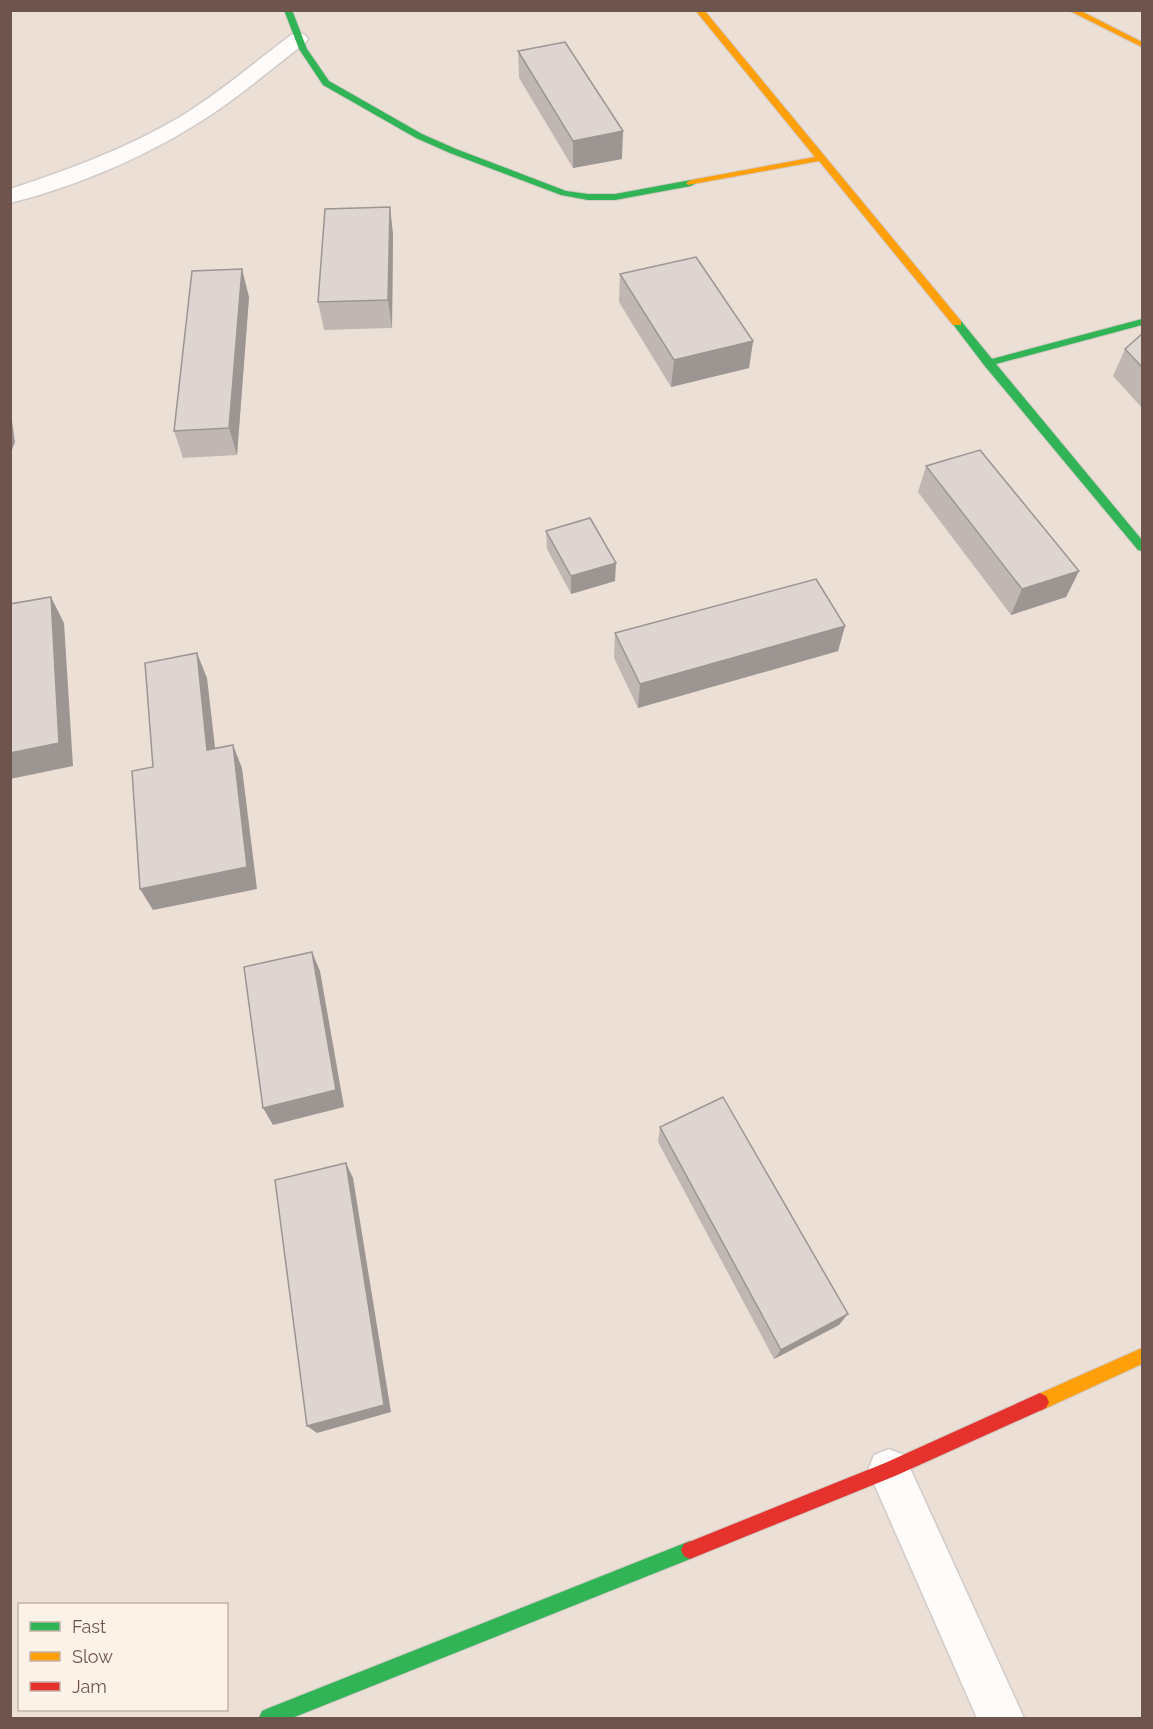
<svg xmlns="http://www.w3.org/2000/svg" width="1153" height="1729" font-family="Raleway,sans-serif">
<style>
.residential{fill:#ecdfd5;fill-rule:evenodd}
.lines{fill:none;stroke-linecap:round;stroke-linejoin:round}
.street-casing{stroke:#d2cac6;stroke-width:3}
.fast-casing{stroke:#d2cac4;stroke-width:2}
.slow-casing{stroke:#d2cac4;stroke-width:2}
.jam-casing{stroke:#d2cac4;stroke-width:2}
.street{fill:#fdfcfb;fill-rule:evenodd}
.fast{fill:#30b455;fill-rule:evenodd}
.slow{fill:#ff9f0a;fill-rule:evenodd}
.jam{fill:#e5322d;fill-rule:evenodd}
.wall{fill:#c0b7b3}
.shaded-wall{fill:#9c9592}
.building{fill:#dfd5d0;stroke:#9c9592;stroke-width:1.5}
</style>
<rect width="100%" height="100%" fill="#f3ede7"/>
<path class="residential" d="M 11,11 L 1142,11 L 1142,1718 L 11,1718 ZM 20,1604 L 226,1604 L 226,1710 L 20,1710 Z"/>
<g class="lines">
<g class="street-casing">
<path id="street" d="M 298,33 L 305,35 L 308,39 L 305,43 C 269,71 234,101 195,125 C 140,159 74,187 10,203 L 10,189 C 69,170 127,148 180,117 C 219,93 254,63 291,35 Z
M 889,1449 L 904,1455 L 1024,1718 L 977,1718 L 868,1470 L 874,1455 Z"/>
</g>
<g class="fast-casing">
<path id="fast" d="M 284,10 L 292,10 L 307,49 L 329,81 L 422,134 L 456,149 L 566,191 L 588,194 L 615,194 L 691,180 L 696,183 L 691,186 L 615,200 L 588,200 L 561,195 L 450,153 L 416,138 L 323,85 L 299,49 Z
M 1142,319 L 1142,325 L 996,364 L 1142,540 L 1142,551 L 1138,550 L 984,365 L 952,323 L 953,321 L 961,321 L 992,359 Z
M 690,1541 L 696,1544 L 699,1550 L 696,1556 L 690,1559 L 292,1718 L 259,1718 L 262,1711 L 269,1708 Z"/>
</g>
<g class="slow-casing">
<path id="slow" d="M 695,10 L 704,10 L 961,321 L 961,325 L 953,325 L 819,161 L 688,185 L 686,183 L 691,180 L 815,157 Z
M 1068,10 L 1079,10 L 1142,42 L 1142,47 Z
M 1142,1348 L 1142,1364 L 1040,1411 L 1034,1408 L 1031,1402 L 1034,1396 Z"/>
</g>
<g class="jam-casing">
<path id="jam" d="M 1040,1393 L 1046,1396 L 1049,1402 L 1046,1408 L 895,1476 L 690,1559 L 684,1556 L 681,1550 L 684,1544 L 885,1463 Z"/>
</g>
<use href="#street" class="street"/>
<use href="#fast" class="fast"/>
<use href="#slow" class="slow"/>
<use href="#jam" class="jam"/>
</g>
<path class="wall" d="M 518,51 L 622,159 L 573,168 L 519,78 Z
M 390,207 L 393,235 L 392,328 L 324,330 L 318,302 Z
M 620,274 L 753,341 L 749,368 L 671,387 L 619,302 Z
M 249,297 L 237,455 L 183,458 L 174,431 Z
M 1143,333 L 1143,409 L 1113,376 L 1125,349 Z
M 926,466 L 1079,571 L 1066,597 L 1011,615 L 918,492 Z
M 546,531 L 615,581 L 571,594 L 547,549 Z
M 845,626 L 838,651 L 638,708 L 614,658 L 615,633 Z
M 660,1127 L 839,1325 L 774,1359 L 658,1142 Z"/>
<path class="shaded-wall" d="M 623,131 L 622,159 L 573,168 L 573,141 Z
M 390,207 L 393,235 L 392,328 L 388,300 Z
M 242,269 L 249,297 L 237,455 L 229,428 Z
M 753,341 L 749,368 L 671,387 L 674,360 Z
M 10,407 L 15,442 L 10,455 Z
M 616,563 L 615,581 L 571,594 L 571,576 Z
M 1079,571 L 1066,597 L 1011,615 L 1022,589 Z
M 51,597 L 64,623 L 73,766 L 10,779 L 10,753 Z
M 845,626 L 838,651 L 638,708 L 640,684 Z
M 197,653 L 207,678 L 218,773 L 207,750 Z
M 233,745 L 242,768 L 257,889 L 153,910 L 140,889 Z
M 312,952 L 320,971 L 344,1107 L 273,1125 L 263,1108 Z
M 346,1163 L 353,1178 L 391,1412 L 317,1433 L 307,1426 Z
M 848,1314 L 839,1325 L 774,1359 L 781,1350 Z"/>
<path class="building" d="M 565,42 L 623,131 L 573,141 L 518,51 Z
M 390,207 L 388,300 L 318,302 L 325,209 Z
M 696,257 L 753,341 L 674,360 L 620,274 Z
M 242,269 L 229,428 L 174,431 L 192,271 Z
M 1143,333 L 1143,368 L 1125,349 Z
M 980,450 L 1079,571 L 1022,589 L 926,466 Z
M 590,518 L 616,563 L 571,576 L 546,531 Z
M 816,579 L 845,626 L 640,684 L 615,633 Z
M 51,597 L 59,743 L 10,753 L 10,604 Z
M 197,653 L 207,750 L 233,745 L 247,867 L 140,889 L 132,771 L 153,767 L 145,663 Z
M 312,952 L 336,1090 L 263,1108 L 244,967 Z
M 723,1097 L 848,1314 L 781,1350 L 660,1127 Z
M 346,1163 L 384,1405 L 307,1426 L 275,1180 Z"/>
<rect width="1153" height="1729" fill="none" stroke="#6d544c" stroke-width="24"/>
<rect x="18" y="1603" width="210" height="108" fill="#fcf2e7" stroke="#c3b3a9" stroke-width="1.5"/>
<rect x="30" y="1622" width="30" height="9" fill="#30b455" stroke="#c3b3a9" stroke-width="1.5"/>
<text x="72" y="1633" font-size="18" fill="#6d544c">Fast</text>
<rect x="30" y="1652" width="30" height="9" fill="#ff9f0a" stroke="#c3b3a9" stroke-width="1.5"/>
<text x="72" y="1663" font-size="18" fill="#6d544c">Slow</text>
<rect x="30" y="1682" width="30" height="9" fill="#e5322d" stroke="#c3b3a9" stroke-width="1.5"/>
<text x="72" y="1693" font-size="18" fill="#6d544c">Jam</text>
</svg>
